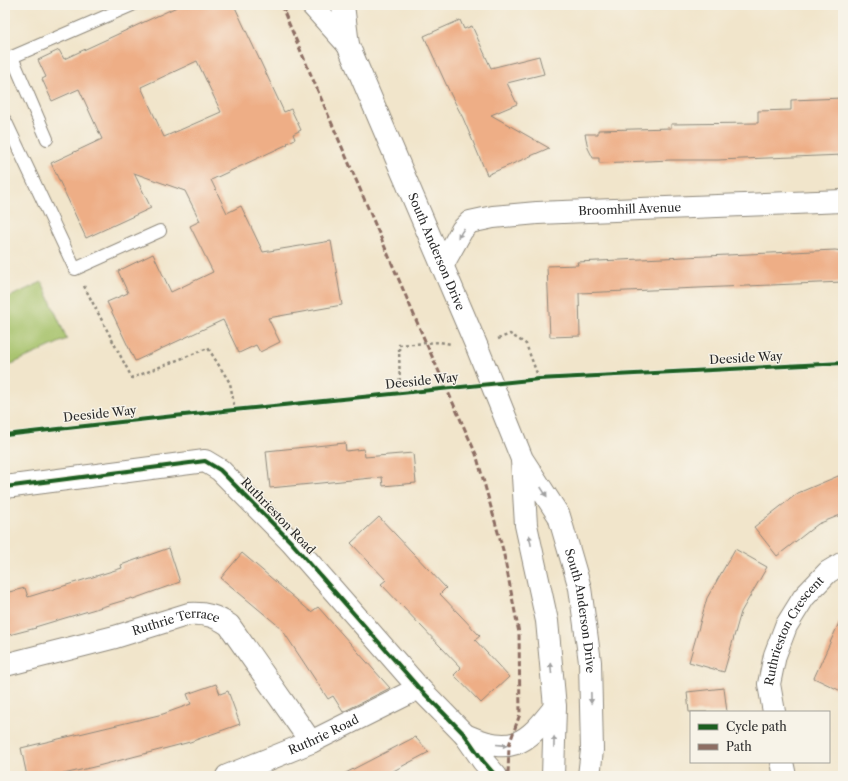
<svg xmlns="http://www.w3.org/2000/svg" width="848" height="781" font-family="'Libre Caslon Text',serif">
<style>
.pitch{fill:#a4c168;stroke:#68764a}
.building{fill:#eeae86;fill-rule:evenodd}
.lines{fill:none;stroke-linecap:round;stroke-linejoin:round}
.lane-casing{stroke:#8e887b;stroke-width:14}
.street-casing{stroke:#8e887b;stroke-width:24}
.primary-casing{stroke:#8e887b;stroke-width:24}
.path{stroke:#8e887b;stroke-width:2.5;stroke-dasharray:3 3;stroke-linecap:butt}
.lane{stroke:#fff;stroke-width:12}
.street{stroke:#fff;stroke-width:22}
.primary{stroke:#fff;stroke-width:22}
.quiet{stroke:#8d6e63;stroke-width:3;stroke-dasharray:6 3;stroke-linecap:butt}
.cycleway-casing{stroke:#f7f3e8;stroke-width:6}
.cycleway{stroke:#1b5e20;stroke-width:4}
.oneway{fill:#a0a0a0}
.labels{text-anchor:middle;stroke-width:3;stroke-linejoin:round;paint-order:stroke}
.street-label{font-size:12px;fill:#2b2b2b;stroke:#f7f3e8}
</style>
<rect width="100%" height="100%" fill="#f7f3e8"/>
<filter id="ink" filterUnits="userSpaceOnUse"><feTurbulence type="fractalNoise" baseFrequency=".025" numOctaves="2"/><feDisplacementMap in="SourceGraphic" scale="8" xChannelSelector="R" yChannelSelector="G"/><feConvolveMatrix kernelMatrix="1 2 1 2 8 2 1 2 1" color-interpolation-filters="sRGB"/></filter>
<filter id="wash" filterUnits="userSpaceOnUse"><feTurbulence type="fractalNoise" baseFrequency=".012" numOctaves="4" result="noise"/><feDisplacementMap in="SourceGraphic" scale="16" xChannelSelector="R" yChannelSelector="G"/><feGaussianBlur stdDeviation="0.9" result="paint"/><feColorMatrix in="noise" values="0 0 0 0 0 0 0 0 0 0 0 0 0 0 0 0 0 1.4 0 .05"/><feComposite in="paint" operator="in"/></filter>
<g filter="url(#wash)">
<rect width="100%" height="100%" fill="#f1e5cb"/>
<path class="pitch" d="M 42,282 L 67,339 L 5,367 L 5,299 Z"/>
<g id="blocks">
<path class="building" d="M 181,5 L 234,5 L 284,112 L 291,109 L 301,130 L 293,134 L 295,139 L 287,143 L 288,144 L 211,180 L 227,213 L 241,206 L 263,252 L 331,241 L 342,305 L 268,318 L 280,342 L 260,352 L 256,345 L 239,353 L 223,320 L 135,361 L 107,302 L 128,293 L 118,271 L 153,254 L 171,292 L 213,272 L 190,226 L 200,221 L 185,191 L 134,173 L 151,208 L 86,238 L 51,163 L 102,139 L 79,89 L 52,101 L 42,79 L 46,77 L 38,60 L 59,50 L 64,59 ZM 197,61 L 221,112 L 164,137 L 141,87 Z
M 460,20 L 464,29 L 472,26 L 491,68 L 539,56 L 544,74 L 507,83 L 517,104 L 491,115 L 549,148 L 487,175 L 463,118 L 451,95 L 424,36 Z
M 843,98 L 843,155 L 718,160 L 671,160 L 599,163 L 599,158 L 593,158 L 588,148 L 585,134 L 598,134 L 598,130 L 671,128 L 671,124 L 758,123 L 758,111 L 791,110 L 791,100 Z
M 835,250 L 843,251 L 843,282 L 579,293 L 580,336 L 550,337 L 547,266 L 578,265 L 577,262 Z
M 345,443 L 346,451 L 364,449 L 365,457 L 413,453 L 416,483 L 383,486 L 382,477 L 270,488 L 266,451 Z
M 843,474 L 843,514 L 818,524 L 777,556 L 754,527 L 798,493 Z
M 379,517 L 446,588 L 440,594 L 480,636 L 475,640 L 509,677 L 481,703 L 454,675 L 461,668 L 381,584 L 386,580 L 351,543 Z
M 169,548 L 180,582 L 133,599 L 132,598 L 35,627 L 36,628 L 5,636 L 5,593 L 25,588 L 28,597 L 122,568 L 121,565 Z
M 735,549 L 767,567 L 741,612 L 724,672 L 689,662 L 707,598 Z
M 242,553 L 311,612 L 318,607 L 390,688 L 343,712 L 333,696 L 328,699 L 281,628 L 221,578 Z
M 843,614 L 843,692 L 814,678 Z
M 216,684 L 220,694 L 228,691 L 240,724 L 190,742 L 98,766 L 55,776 L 27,776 L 21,748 L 163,714 L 191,704 L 187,694 Z
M 724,688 L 727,712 L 689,712 L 687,692 Z
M 415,737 L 429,752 L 384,776 L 340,776 Z"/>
</g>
</g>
<g filter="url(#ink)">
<use href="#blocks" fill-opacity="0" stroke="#8e887b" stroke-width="1"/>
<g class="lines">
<g class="lane-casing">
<path id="lane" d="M 5,120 L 75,269 L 160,231
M 47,139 L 12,57 L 132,5"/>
</g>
<g class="street-casing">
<g id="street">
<path id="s1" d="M 442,266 L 462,230 L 470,222 L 493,217 L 537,213 L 843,201"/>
<path d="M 5,487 L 205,461 L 220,470 L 291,542 L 419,688 L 465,735 L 483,761 L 496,776"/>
<path id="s2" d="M 5,665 L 115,637 L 189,614 C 205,613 216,616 229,625 L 311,742"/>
<path id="s3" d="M 774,712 L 769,684 L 775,655 L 786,626 L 804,597 L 828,572 L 843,563"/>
<path d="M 465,735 C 511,755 525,746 555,707"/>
<path d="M 782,762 L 785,776"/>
<path id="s4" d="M 227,776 L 311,742 L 419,688"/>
</g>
</g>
<g class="primary-casing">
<g id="primary">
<path d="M 312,5 L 348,45"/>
<path id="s5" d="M 343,5 L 348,45 L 477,347 L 522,459 L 559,516 L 580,588 L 590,662 L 592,750 L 589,776"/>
<path d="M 522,460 L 526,525 L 547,621 L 555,707 L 553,776"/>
</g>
</g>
<path class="path" d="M 84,286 L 132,378 L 208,348 L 230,383 L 235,410
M 498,339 L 510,334 L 526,344 L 539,379
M 400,393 L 399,345 L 440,342 L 451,344"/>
<use href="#lane" class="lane"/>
<use href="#street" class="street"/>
<use href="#primary" class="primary"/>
<path class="quiet" d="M 281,5 L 426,343 L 476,454 L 503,550 L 519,633 L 520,714 L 509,745 L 508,776
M 284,11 L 290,5"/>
<g class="cycleway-casing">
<path id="cycleway" d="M 5,435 L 174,416 L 539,379 L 843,363
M 5,487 L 205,461 L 220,470 L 291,542 L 419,688 L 465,735 L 483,761 L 496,776"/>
</g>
<use href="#cycleway" class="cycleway"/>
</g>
<defs><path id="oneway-solid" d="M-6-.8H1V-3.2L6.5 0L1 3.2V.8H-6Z"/></defs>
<g class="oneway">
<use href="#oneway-solid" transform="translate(461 233) rotate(124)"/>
<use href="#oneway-solid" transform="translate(544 492) rotate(57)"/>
<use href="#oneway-solid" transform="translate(530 540) rotate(-102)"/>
<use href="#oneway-solid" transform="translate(551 668) rotate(-95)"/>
<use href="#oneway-solid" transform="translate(591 698) rotate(89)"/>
<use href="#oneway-solid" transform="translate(554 742) rotate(-89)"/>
<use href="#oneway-solid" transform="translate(502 745) rotate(5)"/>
</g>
</g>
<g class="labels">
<g class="street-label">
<text dy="4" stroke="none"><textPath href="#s1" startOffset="213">Broomhill Avenue</textPath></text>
<text dy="4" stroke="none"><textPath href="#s5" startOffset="265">South Anderson Drive</textPath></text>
<text transform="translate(746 358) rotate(-3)" y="4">Deeside Way</text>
<text transform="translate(422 381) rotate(-6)" y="4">Deeside Way</text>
<text transform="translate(100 414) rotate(-6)" y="4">Deeside Way</text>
<text transform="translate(278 516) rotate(46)" y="4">Ruthrieston Road</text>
<text dy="4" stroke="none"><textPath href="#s5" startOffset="655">South Anderson Drive</textPath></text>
<text dy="4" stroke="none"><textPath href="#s2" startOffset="177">Ruthrie Terrace</textPath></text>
<text dy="4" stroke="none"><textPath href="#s3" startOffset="88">Ruthrieston Crescent</textPath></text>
<text dy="4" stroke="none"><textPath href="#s4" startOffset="105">Ruthrie Road</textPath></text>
</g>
</g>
<rect width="848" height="781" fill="none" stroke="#f7f3e8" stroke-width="20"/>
<rect x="690" y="711" width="140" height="52" fill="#f7f3e8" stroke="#a5a39c"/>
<rect x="698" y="724" width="20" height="6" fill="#1b5e20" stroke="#a5a39c"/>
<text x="726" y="731" font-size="12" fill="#2b2b2b">Cycle path</text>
<rect x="698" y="744" width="20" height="6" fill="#8d6e63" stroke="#a5a39c"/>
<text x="726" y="751" font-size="12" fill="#2b2b2b">Path</text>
</svg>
